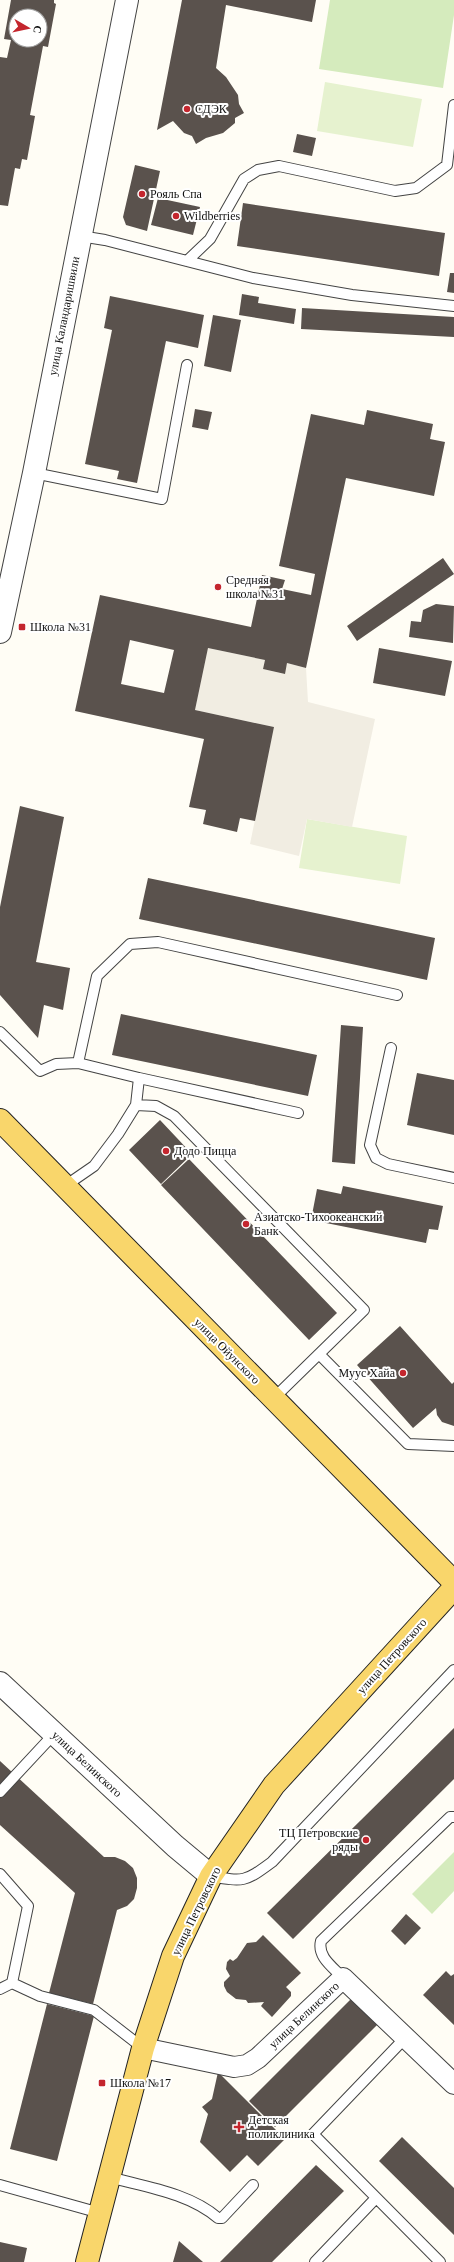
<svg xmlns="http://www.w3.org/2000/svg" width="454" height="2262" font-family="'Times New Roman',serif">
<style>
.green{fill:#d5ebbd}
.pitch{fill:#e6f2cf}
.plaza{fill:#f1ede2}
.building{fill:#5a524d;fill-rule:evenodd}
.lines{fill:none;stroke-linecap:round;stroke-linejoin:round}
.service-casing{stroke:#444;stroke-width:12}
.minor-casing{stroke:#444;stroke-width:22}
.tertiary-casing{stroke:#444;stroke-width:24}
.primary-casing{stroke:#222;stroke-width:24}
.service{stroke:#fff;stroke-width:10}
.minor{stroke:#fff;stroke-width:20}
.tertiary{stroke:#fff;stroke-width:22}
.primary{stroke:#f9d66b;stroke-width:22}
.poi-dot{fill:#c4262e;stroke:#fff;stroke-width:1.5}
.labels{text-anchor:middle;stroke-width:4;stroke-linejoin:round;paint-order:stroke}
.poi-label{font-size:12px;fill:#111;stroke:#fff;text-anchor:start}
.street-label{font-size:12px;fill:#111;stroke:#fff}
</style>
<rect width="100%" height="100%" fill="#fffdf5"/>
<path class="green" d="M 330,0 L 454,0 L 454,15 L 443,88 L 319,69 Z
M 454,1852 L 454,1891 L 432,1914 L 412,1894 Z"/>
<path class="pitch" d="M 325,82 L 422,99 L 413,147 L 317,131 Z
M 307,819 L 407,836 L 400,884 L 299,868 Z"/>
<path class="plaza" d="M 208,648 L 265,660 L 263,669 L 284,674 L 287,663 L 306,668 L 308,702 L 375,719 L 352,827 L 307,819 L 299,856 L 250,844 L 274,727 L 195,710 Z"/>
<path class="building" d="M 11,0 L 54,0 L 54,3 L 56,4 L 48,47 L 43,46 L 30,115 L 35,116 L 27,160 L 22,159 L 20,169 L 15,168 L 8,206 L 0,205 L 0,57 L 7,58 L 11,40 L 4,39 ZM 16,16 L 40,16 L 40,40 L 16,40 Z
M 182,0 L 316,0 L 312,22 L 226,5 L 216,68 L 226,77 L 238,95 L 239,104 L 244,113 L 235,118 L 235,123 L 223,133 L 206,138 L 196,144 L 192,136 L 184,133 L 173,121 L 157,130 Z
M 297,134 L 316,138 L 312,156 L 293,152 Z
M 135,165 L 160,171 L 147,231 L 126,225 L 123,217 Z
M 158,198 L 200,207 L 193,235 L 151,225 Z
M 243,203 L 445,233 L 439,276 L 237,246 Z
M 450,273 L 454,273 L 454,293 L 447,292 Z
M 242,294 L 259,297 L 258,303 L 296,309 L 294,324 L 239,315 Z
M 110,296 L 204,315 L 198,348 L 166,341 L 137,483 L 117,479 L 119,471 L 85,464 L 112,330 L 104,328 Z
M 302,308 L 454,317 L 454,337 L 301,329 Z
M 213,315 L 241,320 L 231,372 L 204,366 Z
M 195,409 L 212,412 L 208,430 L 192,427 Z
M 367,410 L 433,424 L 430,439 L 445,442 L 434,496 L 346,478 L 306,668 L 287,663 L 285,674 L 263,669 L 265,660 L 208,648 L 195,710 L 274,727 L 255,821 L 240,818 L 237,832 L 203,824 L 206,810 L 189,807 L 204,739 L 75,711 L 100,595 L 251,627 L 262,575 L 285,580 L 282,589 L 311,595 L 315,574 L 279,566 L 311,414 L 364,425 ZM 130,640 L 174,650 L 164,693 L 121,684 Z
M 443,558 L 454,574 L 357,641 L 347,626 Z
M 436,604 L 454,606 L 453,643 L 409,637 L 411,621 L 421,622 L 423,610 Z
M 379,648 L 452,661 L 445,696 L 373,683 Z
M 20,806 L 64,817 L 36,962 L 70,968 L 63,1010 L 44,1005 L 38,1038 L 0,995 L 0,907 Z
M 148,878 L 435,938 L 427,980 L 139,919 Z
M 121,1014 L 317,1055 L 308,1096 L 112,1055 Z
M 341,1025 L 363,1027 L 355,1164 L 332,1162 Z
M 417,1073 L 454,1080 L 454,1135 L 407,1125 Z
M 160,1120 L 192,1154 L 161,1184 L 129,1150 Z
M 189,1159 L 337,1313 L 309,1340 L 161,1185 Z
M 343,1186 L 443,1206 L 438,1230 L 429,1229 L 426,1243 L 311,1220 L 317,1189 L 341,1194 Z
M 400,1326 L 452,1384 L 454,1382 L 454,1426 L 442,1422 L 437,1415 L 436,1408 L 413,1428 L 357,1365 Z
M 454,1728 L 454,1779 L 293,1939 L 267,1913 Z
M 0,1761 L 104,1857 L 115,1857 L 125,1861 L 133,1868 L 137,1878 L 137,1888 L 134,1899 L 127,1906 L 117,1910 L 93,2004 L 49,1993 L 75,1893 L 0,1825 Z
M 406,1914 L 421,1928 L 405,1945 L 391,1931 Z
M 263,1935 L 301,1973 L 286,1987 L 291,1992 L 291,1996 L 272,2017 L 261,2006 L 264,2002 L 248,2003 L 246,2000 L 236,1999 L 227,1992 L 224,1986 L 224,1982 L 230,1976 L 226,1969 L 227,1962 L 230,1959 L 233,1961 L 237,1958 L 247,1943 L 256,1942 Z
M 446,1971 L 451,1976 L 454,1974 L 454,2025 L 423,1995 Z
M 352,1998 L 378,2024 L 275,2127 L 249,2101 Z
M 47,2004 L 94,2016 L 57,2161 L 10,2149 Z
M 218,2072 L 285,2139 L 258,2166 L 247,2155 L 230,2172 L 200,2142 L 208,2114 L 202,2107 L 212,2099 Z
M 402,2137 L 454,2188 L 454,2235 L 379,2161 Z
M 316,2165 L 344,2191 L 272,2262 L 220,2262 Z
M 179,2241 L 203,2262 L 173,2262 Z
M 0,2242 L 27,2248 L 24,2262 L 0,2262 Z"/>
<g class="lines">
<g class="service-casing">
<path id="service" d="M 80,236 L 105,240 L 253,278 L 352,295 L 454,306
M 187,261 L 210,239 L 244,179 L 258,170 L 279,166 L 395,191 L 416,188 L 447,165 L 454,105
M 34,473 L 162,499 L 187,365
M 0,1032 L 40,1071 L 56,1064 L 78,1063
M 391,1048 L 370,1145 L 376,1158 L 388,1164 L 454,1178
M 139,1078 L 78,1063 L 97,976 L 130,944 L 158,942 L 397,995
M 136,1105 L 156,1106 L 174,1116 L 364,1310 L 274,1398
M 65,1186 L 94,1166 L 118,1134 L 136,1105 L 139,1078 L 298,1113
M 319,1354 L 408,1444 L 454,1446
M 0,1792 L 54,1734
M 0,1874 L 28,1906 L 12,1983 L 0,1989
M 211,1876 C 244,1882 245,1882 272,1862 L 454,1670
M 343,1978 C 333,1967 317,1957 321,1941 L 450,1817 L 454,1817
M 12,1983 L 40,1996 L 94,2010 L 143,2048
M 406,2037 L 313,2134 L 440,2262
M 109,2177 C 146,2187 189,2193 218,2218 L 222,2218 L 253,2185
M 0,2185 L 100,2213
M 315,2262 L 376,2198"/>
</g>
<g class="minor-casing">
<path id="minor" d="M 143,2048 L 234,2067 L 247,2065 L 258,2058 L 343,1978 L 454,2084"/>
</g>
<g class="tertiary-casing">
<path id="tertiary" d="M 0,632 L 34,473 L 127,0
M 0,1683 L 175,1846 L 211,1876"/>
</g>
<g class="primary-casing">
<path id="primary" d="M 0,1120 L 454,1582
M 87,2262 L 143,2048 L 173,1956 L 211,1876 L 274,1785 L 454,1588"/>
</g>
<use href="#service" class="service"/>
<use href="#minor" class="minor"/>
<use href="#tertiary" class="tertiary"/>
<use href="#primary" class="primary"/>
</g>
<g class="poi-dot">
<circle cx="187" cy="109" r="4"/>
<circle cx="142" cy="194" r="4"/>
<circle cx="176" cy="216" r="4"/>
<circle cx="218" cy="587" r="4"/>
<rect x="18" y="623" width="8" height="8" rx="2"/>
<circle cx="166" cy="1151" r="4"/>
<circle cx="246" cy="1224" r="4"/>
<circle cx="403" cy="1373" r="4"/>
<circle cx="366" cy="1840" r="4"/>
<rect x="98" y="2079" width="8" height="8" rx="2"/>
<path d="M237 2121h4v4h4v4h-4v4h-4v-4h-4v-4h4z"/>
</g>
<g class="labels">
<g class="poi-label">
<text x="195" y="113">СДЭК</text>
<text x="150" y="198">Рояль Спа</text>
<text x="184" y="220">Wildberries</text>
<text x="226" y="584">Средняя<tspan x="226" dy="14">школа №31</tspan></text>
<text x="30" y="631">Школа №31</text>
<text x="174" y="1155">Додо Пицца</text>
<text x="254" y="1221">Азиатско-Тихоокеанский<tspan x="254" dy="14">Банк</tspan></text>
<text x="395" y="1377" text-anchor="end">Муус Хайа</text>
<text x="358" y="1837" text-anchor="end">ТЦ Петровские<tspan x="358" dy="14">ряды</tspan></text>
<text x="110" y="2087">Школа №17</text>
<text x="248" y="2124">Детская<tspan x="248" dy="14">поликлиника</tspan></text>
</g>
<g class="street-label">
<text transform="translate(64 316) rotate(-79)" y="4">улица Каландаришвили</text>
<text transform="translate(227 1351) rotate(45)" y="4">улица Ойунского</text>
<text transform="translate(392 1656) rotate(-48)" y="4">улица Петровского</text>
<text transform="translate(87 1764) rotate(43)" y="4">улица Белинского</text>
<text transform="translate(196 1911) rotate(-64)" y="4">улица Петровского</text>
<text transform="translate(304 2015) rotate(-43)" y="4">улица Белинского</text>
</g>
</g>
<g transform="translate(28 28) rotate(99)"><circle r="19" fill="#ffffff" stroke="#a0a0a0"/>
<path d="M0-3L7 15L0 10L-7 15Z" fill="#c4262e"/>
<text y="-6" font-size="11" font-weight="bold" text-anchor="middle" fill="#111111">С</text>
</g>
</svg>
